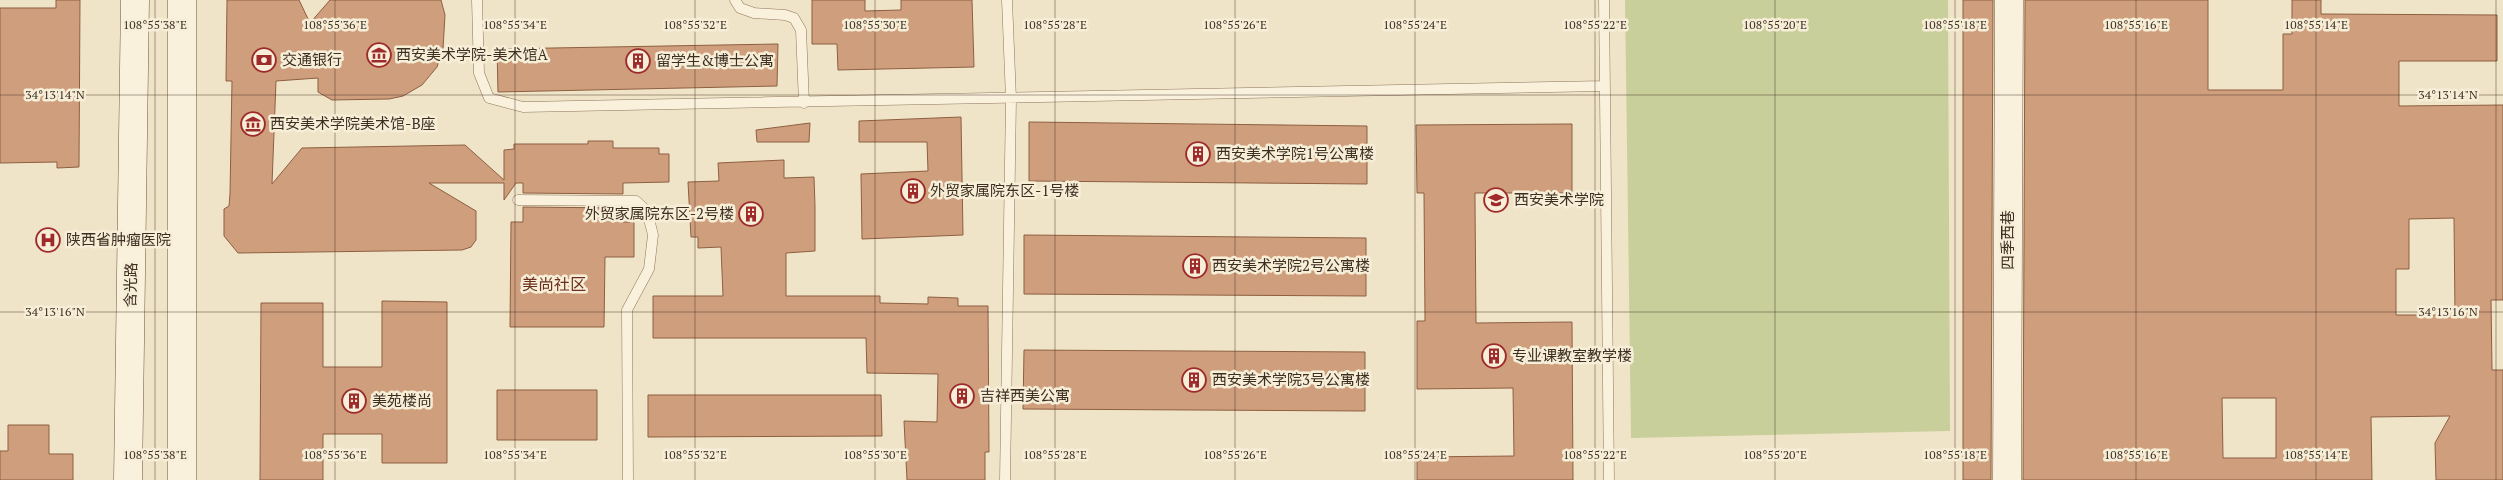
<svg xmlns="http://www.w3.org/2000/svg" width="2503" height="480" font-family="'PT Serif','Noto Sans SC',serif">
<style>
.green{fill:#c9cf9b}
.building{fill:#cf9f7d;stroke:#8d5f41;fill-rule:evenodd}
.lines{fill:none;stroke-linecap:round;stroke-linejoin:round}
.lane-casing{stroke:#8d765c;stroke-width:11}
.secondary-casing{stroke:#6f573f;stroke-width:29}
.lane{stroke:#faf1dc;stroke-width:10}
.secondary{stroke:#faf1dc;stroke-width:28}
.ticks{fill:none;stroke:#3d2e20;stroke-width:1;stroke-opacity:0.45}
.labels{text-anchor:middle;stroke-width:5;stroke-linejoin:round;paint-order:stroke}
.poi-label{font-size:15px;fill:#3d2e20;stroke:#f7eed8;text-anchor:start}
.street-label{font-size:15px;fill:#3d2e20;stroke:#f7eed8}
.neighbourhood-label{font-size:16px;fill:#6b2e1e;stroke:#f7eed8}
.ticks-label{font-size:12px;text-anchor:middle;fill:#3d2e20;stroke:#f7eed8;stroke-width:5;stroke-linejoin:round;paint-order:stroke}
</style>
<rect width="100%" height="100%" fill="#f0e4c8"/>
<path class="green" d="M 1625,0 L 1948,0 L 1950,431 L 1631,438 Z"/>
<path class="building" d="M 56,0 L 80,0 L 79,167 L 57,168 L 57,162 L 0,163 L 0,8 L 56,8 Z
M 227,0 L 299,0 L 310,23 L 330,0 L 441,0 L 445,15 L 443,49 L 437,67 L 422,85 L 403,96 L 389,99 L 332,100 L 318,92 L 318,78 L 276,81 L 272,184 L 302,148 L 465,145 L 504,180 L 504,150 L 514,149 L 514,144 L 588,144 L 588,141 L 613,141 L 613,148 L 659,148 L 659,154 L 669,154 L 669,182 L 623,183 L 623,194 L 523,193 L 523,183 L 516,183 L 504,200 L 504,183 L 429,183 L 476,211 L 476,240 L 471,247 L 462,250 L 238,253 L 224,236 L 224,209 L 229,206 L 230,194 L 232,81 L 226,81 Z
M 812,0 L 865,0 L 865,11 L 901,10 L 901,0 L 972,0 L 974,67 L 838,70 L 837,44 L 812,44 Z
M 1963,0 L 1993,0 L 1991,480 L 1963,480 Z
M 2025,0 L 2208,0 L 2208,90 L 2283,90 L 2283,34 L 2292,34 L 2292,0 L 2321,0 L 2321,14 L 2497,15 L 2497,61 L 2399,61 L 2399,106 L 2503,105 L 2503,300 L 2491,300 L 2492,370 L 2503,370 L 2503,480 L 2436,480 L 2435,443 L 2450,416 L 2371,417 L 2372,480 L 2023,480 ZM 2454,218 L 2455,315 L 2396,315 L 2396,269 L 2409,269 L 2409,219 ZM 2222,398 L 2276,398 L 2276,458 L 2223,458 Z
M 778,44 L 777,86 L 498,92 L 497,49 Z
M 961,117 L 963,235 L 862,239 L 861,174 L 928,171 L 927,142 L 859,142 L 859,121 Z
M 1029,122 L 1367,126 L 1367,184 L 1029,181 Z
M 810,123 L 809,142 L 757,142 L 756,130 Z
M 1572,124 L 1572,193 L 1475,193 L 1475,201 L 1476,323 L 1572,322 L 1573,480 L 1417,480 L 1417,457 L 1514,456 L 1513,388 L 1417,389 L 1417,321 L 1425,321 L 1424,193 L 1417,193 L 1416,125 Z
M 784,160 L 784,178 L 814,177 L 815,206 L 815,251 L 786,253 L 786,296 L 880,296 L 880,303 L 928,304 L 928,297 L 958,298 L 958,306 L 988,306 L 989,452 L 985,452 L 985,480 L 907,480 L 904,421 L 937,422 L 938,374 L 867,373 L 866,338 L 653,338 L 653,296 L 723,296 L 721,247 L 698,248 L 698,237 L 691,237 L 688,182 L 719,181 L 718,163 Z
M 523,207 L 623,208 L 623,222 L 634,222 L 634,257 L 605,257 L 604,327 L 510,327 L 511,222 L 523,222 Z
M 1024,235 L 1366,238 L 1366,296 L 1024,294 Z
M 382,301 L 447,302 L 447,463 L 382,463 L 382,434 L 323,434 L 323,480 L 260,480 L 261,303 L 323,303 L 323,367 L 382,367 Z
M 1024,350 L 1365,352 L 1365,411 L 1023,409 Z
M 497,390 L 597,390 L 597,440 L 497,440 Z
M 648,395 L 881,395 L 882,436 L 648,437 Z
M 8,425 L 49,425 L 49,454 L 73,454 L 73,480 L 0,480 L 0,451 L 8,451 Z"/>
<g class="lines">
<g class="lane-casing">
<path id="lane" d="M 477,0 L 479,73 L 489,98 L 523,107 L 1605,86
M 735,0 L 740,8 L 754,13 L 785,15 L 794,18 L 801,30 L 804,103
M 1604,0 L 1609,480
M 518,200 L 636,201 L 647,211 L 653,235 L 649,269 L 627,310 L 628,480
M 1005,480 L 1011,99 L 1007,0"/>
</g>
<g class="secondary-casing">
<path id="secondary" d="M 182,0 L 182,480
M 128,480 L 135,0
M 2007,480 L 2009,0"/>
</g>
<use href="#lane" class="lane"/>
<use href="#secondary" class="secondary"/>
</g>
<path class="ticks" d="M 155,0 L 155,480M 335,0 L 335,480M 515,0 L 515,480M 695,0 L 695,480M 875,0 L 875,480M 1055,0 L 1055,480M 1235,0 L 1235,480M 1415,0 L 1415,480M 1595,0 L 1595,480M 1775,0 L 1775,480M 1955,0 L 1955,480M 2136,0 L 2136,480M 2316,0 L 2316,480M 2496,0 L 2496,480M 0,95 L 2503,95M 0,312 L 2503,312"/>
<defs>
<g id="museum-ring" transform="scale(1.25)"><circle r="9.5" fill="#f7eed8" stroke="#9e2a2b" stroke-width="1.5"/><path d="M0-6L6-3V-2H-6V-3ZM-5-1h2V3h-2ZM-1-1h2V3h-2ZM3-1h2V3H3ZM-6 4H6V6H-6Z" fill="#9e2a2b"/></g>
<g id="bank-ring" transform="scale(1.25)"><circle r="9.5" fill="#f7eed8" stroke="#9e2a2b" stroke-width="1.5"/><path d="M-6-4H6V4H-6ZM0-2.3a2.3 2.3 0 1 0 0 4.6a2.3 2.3 0 1 0 0-4.6Z" fill="#9e2a2b"/></g>
<g id="building-ring" transform="scale(1.25)"><circle r="9.5" fill="#f7eed8" stroke="#9e2a2b" stroke-width="1.5"/><path d="M-4-6H4V6H1V3H-1V6H-4ZM-2.5-4.3h1.7v1.8h-1.7ZM.8-4.3h1.7v1.8H.8ZM-2.5-1h1.7V.8h-1.7ZM.8-1h1.7V.8H.8Z" fill="#9e2a2b"/></g>
<g id="university-ring" transform="scale(1.25)"><circle r="9.5" fill="#f7eed8" stroke="#9e2a2b" stroke-width="1.5"/><path d="M0-5L7-2L0 1L-7-2ZM-4 1L0 2.5L4 1V4Q0 6-4 4Z" fill="#9e2a2b"/></g>
<g id="hospital-ring" transform="scale(1.25)"><circle r="9.5" fill="#f7eed8" stroke="#9e2a2b" stroke-width="1.5"/><path d="M-5-5h3v3.5h4V-5h3V5h-3V1.5h-4V5h-3Z" fill="#9e2a2b"/></g>
</defs>
<g fill-rule="evenodd">
<use href="#museum-ring" x="379" y="55"/>
<use href="#bank-ring" x="264" y="60"/>
<use href="#building-ring" x="638" y="61"/>
<use href="#museum-ring" x="253" y="124"/>
<use href="#building-ring" x="1198" y="154"/>
<use href="#building-ring" x="913" y="191"/>
<use href="#university-ring" x="1496" y="200"/>
<use href="#building-ring" x="751" y="214"/>
<use href="#hospital-ring" x="48" y="240"/>
<use href="#building-ring" x="1195" y="266"/>
<use href="#building-ring" x="1494" y="356"/>
<use href="#building-ring" x="1194" y="380"/>
<use href="#building-ring" x="962" y="396"/>
<use href="#building-ring" x="354" y="401"/>
</g>
<g class="labels">
<g class="poi-label">
<text x="396" y="60">西安美术学院-美术馆A</text>
<text x="282" y="65">交通银行</text>
<text x="656" y="66">留学生&amp;博士公寓</text>
<text x="270" y="129">西安美术学院美术馆-B座</text>
<text x="1216" y="159">西安美术学院1号公寓楼</text>
<text x="930" y="196">外贸家属院东区-1号楼</text>
<text x="1514" y="205">西安美术学院</text>
<text x="734" y="219" text-anchor="end">外贸家属院东区-2号楼</text>
<text x="66" y="245">陕西省肿瘤医院</text>
<text x="1212" y="271">西安美术学院2号公寓楼</text>
<text x="1512" y="361">专业课教室教学楼</text>
<text x="1212" y="385">西安美术学院3号公寓楼</text>
<text x="980" y="401">吉祥西美公寓</text>
<text x="372" y="406">美苑楼尚</text>
</g>
<g class="street-label">
<text transform="translate(2008 240) rotate(-90)" y="5">四季西巷</text>
<text transform="translate(131 285) rotate(-89)" y="5">含光路</text>
</g>
<g class="neighbourhood-label">
<text x="554" y="290">美尚社区</text>
</g>
</g>
<g class="ticks-label">
<text x="155" y="29">108°55'38"E</text>
<text x="335" y="29">108°55'36"E</text>
<text x="515" y="29">108°55'34"E</text>
<text x="695" y="29">108°55'32"E</text>
<text x="875" y="29">108°55'30"E</text>
<text x="1055" y="29">108°55'28"E</text>
<text x="1235" y="29">108°55'26"E</text>
<text x="1415" y="29">108°55'24"E</text>
<text x="1595" y="29">108°55'22"E</text>
<text x="1775" y="29">108°55'20"E</text>
<text x="1955" y="29">108°55'18"E</text>
<text x="2136" y="29">108°55'16"E</text>
<text x="2316" y="29">108°55'14"E</text>
<text x="2448" y="99">34°13'14"N</text>
<text x="55" y="99">34°13'14"N</text>
<text x="2448" y="316">34°13'16"N</text>
<text x="55" y="316">34°13'16"N</text>
<text x="155" y="459">108°55'38"E</text>
<text x="335" y="459">108°55'36"E</text>
<text x="515" y="459">108°55'34"E</text>
<text x="695" y="459">108°55'32"E</text>
<text x="875" y="459">108°55'30"E</text>
<text x="1055" y="459">108°55'28"E</text>
<text x="1235" y="459">108°55'26"E</text>
<text x="1415" y="459">108°55'24"E</text>
<text x="1595" y="459">108°55'22"E</text>
<text x="1775" y="459">108°55'20"E</text>
<text x="1955" y="459">108°55'18"E</text>
<text x="2136" y="459">108°55'16"E</text>
<text x="2316" y="459">108°55'14"E</text>
</g>
</svg>
